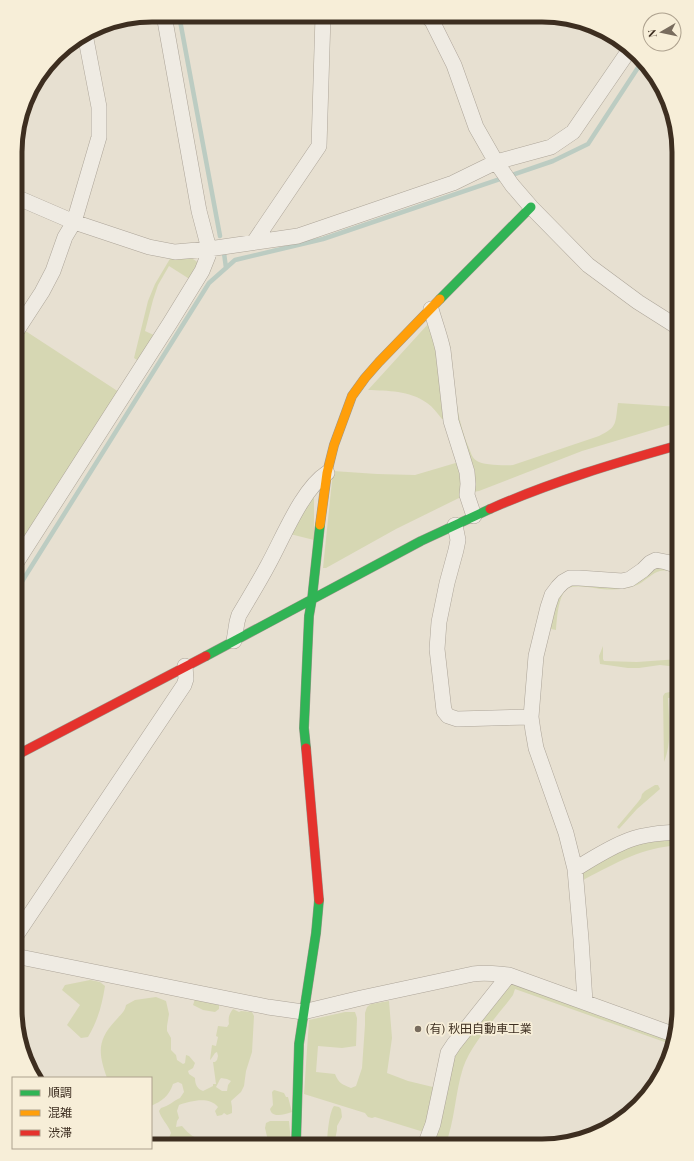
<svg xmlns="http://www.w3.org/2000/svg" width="694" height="1161" font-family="'Playfair Display','Noto Sans JP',serif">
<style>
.green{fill:#d6d7b3;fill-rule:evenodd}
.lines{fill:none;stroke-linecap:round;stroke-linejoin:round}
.stream{stroke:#bcccc2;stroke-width:4.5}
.street-casing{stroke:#ada599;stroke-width:16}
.fast-casing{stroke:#9c958a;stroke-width:10}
.slow-casing{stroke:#9c958a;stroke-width:10}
.jam-casing{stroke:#9c958a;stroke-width:10}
.street{stroke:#efebe3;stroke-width:15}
.fast{stroke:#30b455;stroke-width:9}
.slow{stroke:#ff9f0a;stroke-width:9}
.jam{stroke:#e5322d;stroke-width:9}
.poi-dot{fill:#786c5e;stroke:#f7eed8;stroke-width:1.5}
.labels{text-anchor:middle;stroke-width:3.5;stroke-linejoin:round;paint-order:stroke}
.poi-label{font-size:12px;fill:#3d2e20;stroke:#f7eed8;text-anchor:start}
.rim{fill:none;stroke:#3d2e20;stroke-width:5}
</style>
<rect width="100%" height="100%" fill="#e7e0d1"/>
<path class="green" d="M 171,257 C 180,258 192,255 198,263 L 191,280 L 169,266 L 158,285 L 153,300 L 145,331 L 156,336 L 140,362 L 134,358 L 148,301 L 155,284 Z
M 429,323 L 435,339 L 445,419 L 442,419 C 437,413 433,407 427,403 C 409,390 388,391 368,390 Z
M 24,330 L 119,392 L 16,549 L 16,342 Z
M 447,339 L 450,345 C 454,380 455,416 469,448 C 471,453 472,458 477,461 C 482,465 506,466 513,465 L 599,436 C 618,427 615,423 618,403 L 679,407 L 679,422 L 582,451 L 479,491 L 473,492 L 460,435 Z
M 459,462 L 463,471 L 461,497 L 396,529 L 326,568 L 323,568 L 333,471 L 377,474 L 415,475 Z
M 314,491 L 314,540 L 290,534 Z
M 656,566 L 679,572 C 672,571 664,569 657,572 C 650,575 644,582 637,585 C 625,590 613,590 601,589 C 593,588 573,584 567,589 C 558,596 557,619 556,630 L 551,629 L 550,626 L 556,601 L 564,588 L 581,582 Z
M 603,646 L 603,659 L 604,661 L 637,662 L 679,659 L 679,669 L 678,667 L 660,665 L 639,668 L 628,668 L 600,664 L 599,656 Z
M 679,690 L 679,697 L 668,698 C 669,719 672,743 664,762 L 663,696 L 665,693 Z
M 655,785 L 658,785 L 660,789 L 637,809 L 619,829 L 617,827 L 638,802 L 641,798 L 642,794 L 645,791 Z
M 679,836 L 679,845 C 641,848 618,862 585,879 L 581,883 L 580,871 L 634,843 Z
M 90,980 L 100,982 L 105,986 C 102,1005 98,1020 88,1037 L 81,1038 L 67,1025 L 80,1005 L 62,990 L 65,985 Z
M 509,981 L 674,1041 L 673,1045 L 515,989 L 513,995 C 497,1017 472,1042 463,1068 C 455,1093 455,1121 445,1146 L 428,1146 L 455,1051 Z
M 156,997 L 166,1001 L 169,1014 L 167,1026 L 167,1031 L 171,1038 L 171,1050 L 176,1055 L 177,1060 L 183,1064 L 185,1063 L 186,1055 L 189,1056 L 195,1063 L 193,1068 L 188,1071 L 189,1074 L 195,1078 C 195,1084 197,1089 203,1091 L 213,1086 L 213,1084 L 216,1084 L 213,1062 L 215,1062 L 217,1060 L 218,1056 L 217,1052 L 215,1053 L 211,1059 L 210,1060 L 212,1045 L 216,1046 L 218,1037 L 216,1036 L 218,1026 L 227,1027 L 229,1024 C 228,1018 229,1014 233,1009 L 239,1012 L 241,1011 L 252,1012 L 254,1016 L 252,1052 L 246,1071 L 244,1086 L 241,1092 L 231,1101 L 232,1107 L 232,1113 L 227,1115 L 224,1113 L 222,1115 L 217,1116 L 215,1111 L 218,1107 C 209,1096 191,1101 179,1105 L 177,1111 L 179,1118 L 177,1121 L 176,1127 L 182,1126 C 197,1144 199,1136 219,1137 L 221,1144 L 220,1145 L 166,1145 L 171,1133 C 168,1124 161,1119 159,1111 L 161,1108 C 169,1106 173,1101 180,1098 L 184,1092 L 182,1084 L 178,1082 L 173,1084 C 169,1096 162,1101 151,1106 L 151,1078 L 107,1078 C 98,1053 97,1040 116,1020 C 120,1015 125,1012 126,1005 L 135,1000 ZM 221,1078 L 227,1079 L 231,1081 L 228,1085 L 227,1091 L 222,1091 L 216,1087 C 218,1084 219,1080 221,1078 Z
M 195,999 L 219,1005 L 219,1009 L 215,1012 L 203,1010 L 193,1005 Z
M 389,1001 L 392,1038 L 387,1073 L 408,1081 L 437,1088 L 427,1133 L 375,1117 L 372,1118 L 368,1117 L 365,1113 L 304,1094 L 309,1020 L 345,1012 L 355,1012 L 357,1018 L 356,1046 L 342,1048 L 318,1046 L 316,1072 L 335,1074 C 339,1084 342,1084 351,1088 L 356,1086 L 362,1068 L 365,1025 L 365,1013 L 367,1007 L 371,1004 Z
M 274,1090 L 284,1093 L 286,1097 L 288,1097 L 292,1112 C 285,1114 272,1119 270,1109 L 273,1105 L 272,1092 Z
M 334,1106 L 339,1107 L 341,1109 L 342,1117 L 337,1126 L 337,1130 L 334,1145 L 327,1145 C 327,1137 329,1112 334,1106 Z
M 270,1121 L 289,1121 L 291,1142 L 283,1144 L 269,1145 L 265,1128 L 266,1123 Z"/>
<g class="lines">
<path class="stream" d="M 179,15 L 220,236
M 224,253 L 226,268
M 16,591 L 209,283 L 235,260 L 323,239 L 553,161 L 588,144 L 641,63"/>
<g class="street-casing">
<path id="street" d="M 427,16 L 432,21 L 454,65 L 476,127 L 496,162 L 512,185 L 531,207 L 588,265 L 638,302 L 679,328
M 16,197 L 74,222 L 149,247 L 175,252 L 209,249 L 298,236 L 453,183 L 496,162 L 551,147 L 573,132 L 630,49
M 254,242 L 319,146 L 323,16
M 431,309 C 435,323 440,336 443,350 L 451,421 L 463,459 L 467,472 L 468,484 L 467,495 L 474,516
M 16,332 L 42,292 L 53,271 L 65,237 L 74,222 L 99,137 L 99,107 L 85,34
M 455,525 L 458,540 L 456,550 L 447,583 L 439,622 L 437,649 L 444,711 L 448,716 L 457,719 L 531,717
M 16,563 L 170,323 L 202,271 L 208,256 L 209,249 L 199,211 L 164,15
M 234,641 L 237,622 L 239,615 C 249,598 259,582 268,565 C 283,538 302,489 327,473
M 575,869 C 592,859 610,847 629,840 C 645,834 662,833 679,832
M 15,937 L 184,685 L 186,679 L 185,666
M 15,956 L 268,1007 L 303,1012 L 361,998 L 473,974 C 486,972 497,974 509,975 L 675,1035
M 585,1002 L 581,939 L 575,869 L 566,833 L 536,748 L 533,731 L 531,717 L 536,656 L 548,607 L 552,595 L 558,587 L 563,582 L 570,578 L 579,578 L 622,581 L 630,579 L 643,570 L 650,563 L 656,560 L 666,562 L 679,566
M 424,1146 L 427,1140 L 433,1124 L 448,1053 L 454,1044 L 509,975"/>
</g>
<g class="fast-casing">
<path id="fast" d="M 440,299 L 531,207
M 206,656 L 421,541 L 490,509
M 306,748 L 304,728 L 309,616 L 312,599 L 320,525
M 296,1145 L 299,1044 L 316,933 L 319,900"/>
</g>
<g class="slow-casing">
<path id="slow" d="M 320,525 L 327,473 L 334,445 L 352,396 L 365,378 L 379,362 L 440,299"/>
</g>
<g class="jam-casing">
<path id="jam" d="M 490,509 C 551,482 615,463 679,445
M 306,748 L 319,900
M 15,756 L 206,656"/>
</g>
<use href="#street" class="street"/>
<use href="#fast" class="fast"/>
<use href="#slow" class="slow"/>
<use href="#jam" class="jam"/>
</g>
<circle class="poi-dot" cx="418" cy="1029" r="4"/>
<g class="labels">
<g class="poi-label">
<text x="426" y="1033">(有) 秋田自動車工業</text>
</g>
</g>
<path d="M0 0H694V1161H0ZM152 22H542A130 130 0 0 1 672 152V1009A130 130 0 0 1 542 1139H152A130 130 0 0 1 22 1009V152A130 130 0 0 1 152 22Z" fill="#f7eed8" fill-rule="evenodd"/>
<path class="rim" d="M152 22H542A130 130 0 0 1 672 152V1009A130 130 0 0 1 542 1139H152A130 130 0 0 1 22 1009V152A130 130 0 0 1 152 22Z"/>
<rect x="12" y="1077" width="140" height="72" fill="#f7eed8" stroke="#ada18e"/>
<rect x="20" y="1090" width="20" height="6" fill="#30b455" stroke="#ada18e"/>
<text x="48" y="1097" font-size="12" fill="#3d2e20">順調</text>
<rect x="20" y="1110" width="20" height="6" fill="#ff9f0a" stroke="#ada18e"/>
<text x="48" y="1117" font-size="12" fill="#3d2e20">混雑</text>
<rect x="20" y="1130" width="20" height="6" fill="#e5322d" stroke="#ada18e"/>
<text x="48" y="1137" font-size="12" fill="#3d2e20">渋滞</text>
<g transform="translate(662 32) rotate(261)"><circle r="19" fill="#f7eed8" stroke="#ada18e"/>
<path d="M0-3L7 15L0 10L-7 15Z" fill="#786c5e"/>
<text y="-6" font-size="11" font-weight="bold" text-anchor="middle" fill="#3d2e20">N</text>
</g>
</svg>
